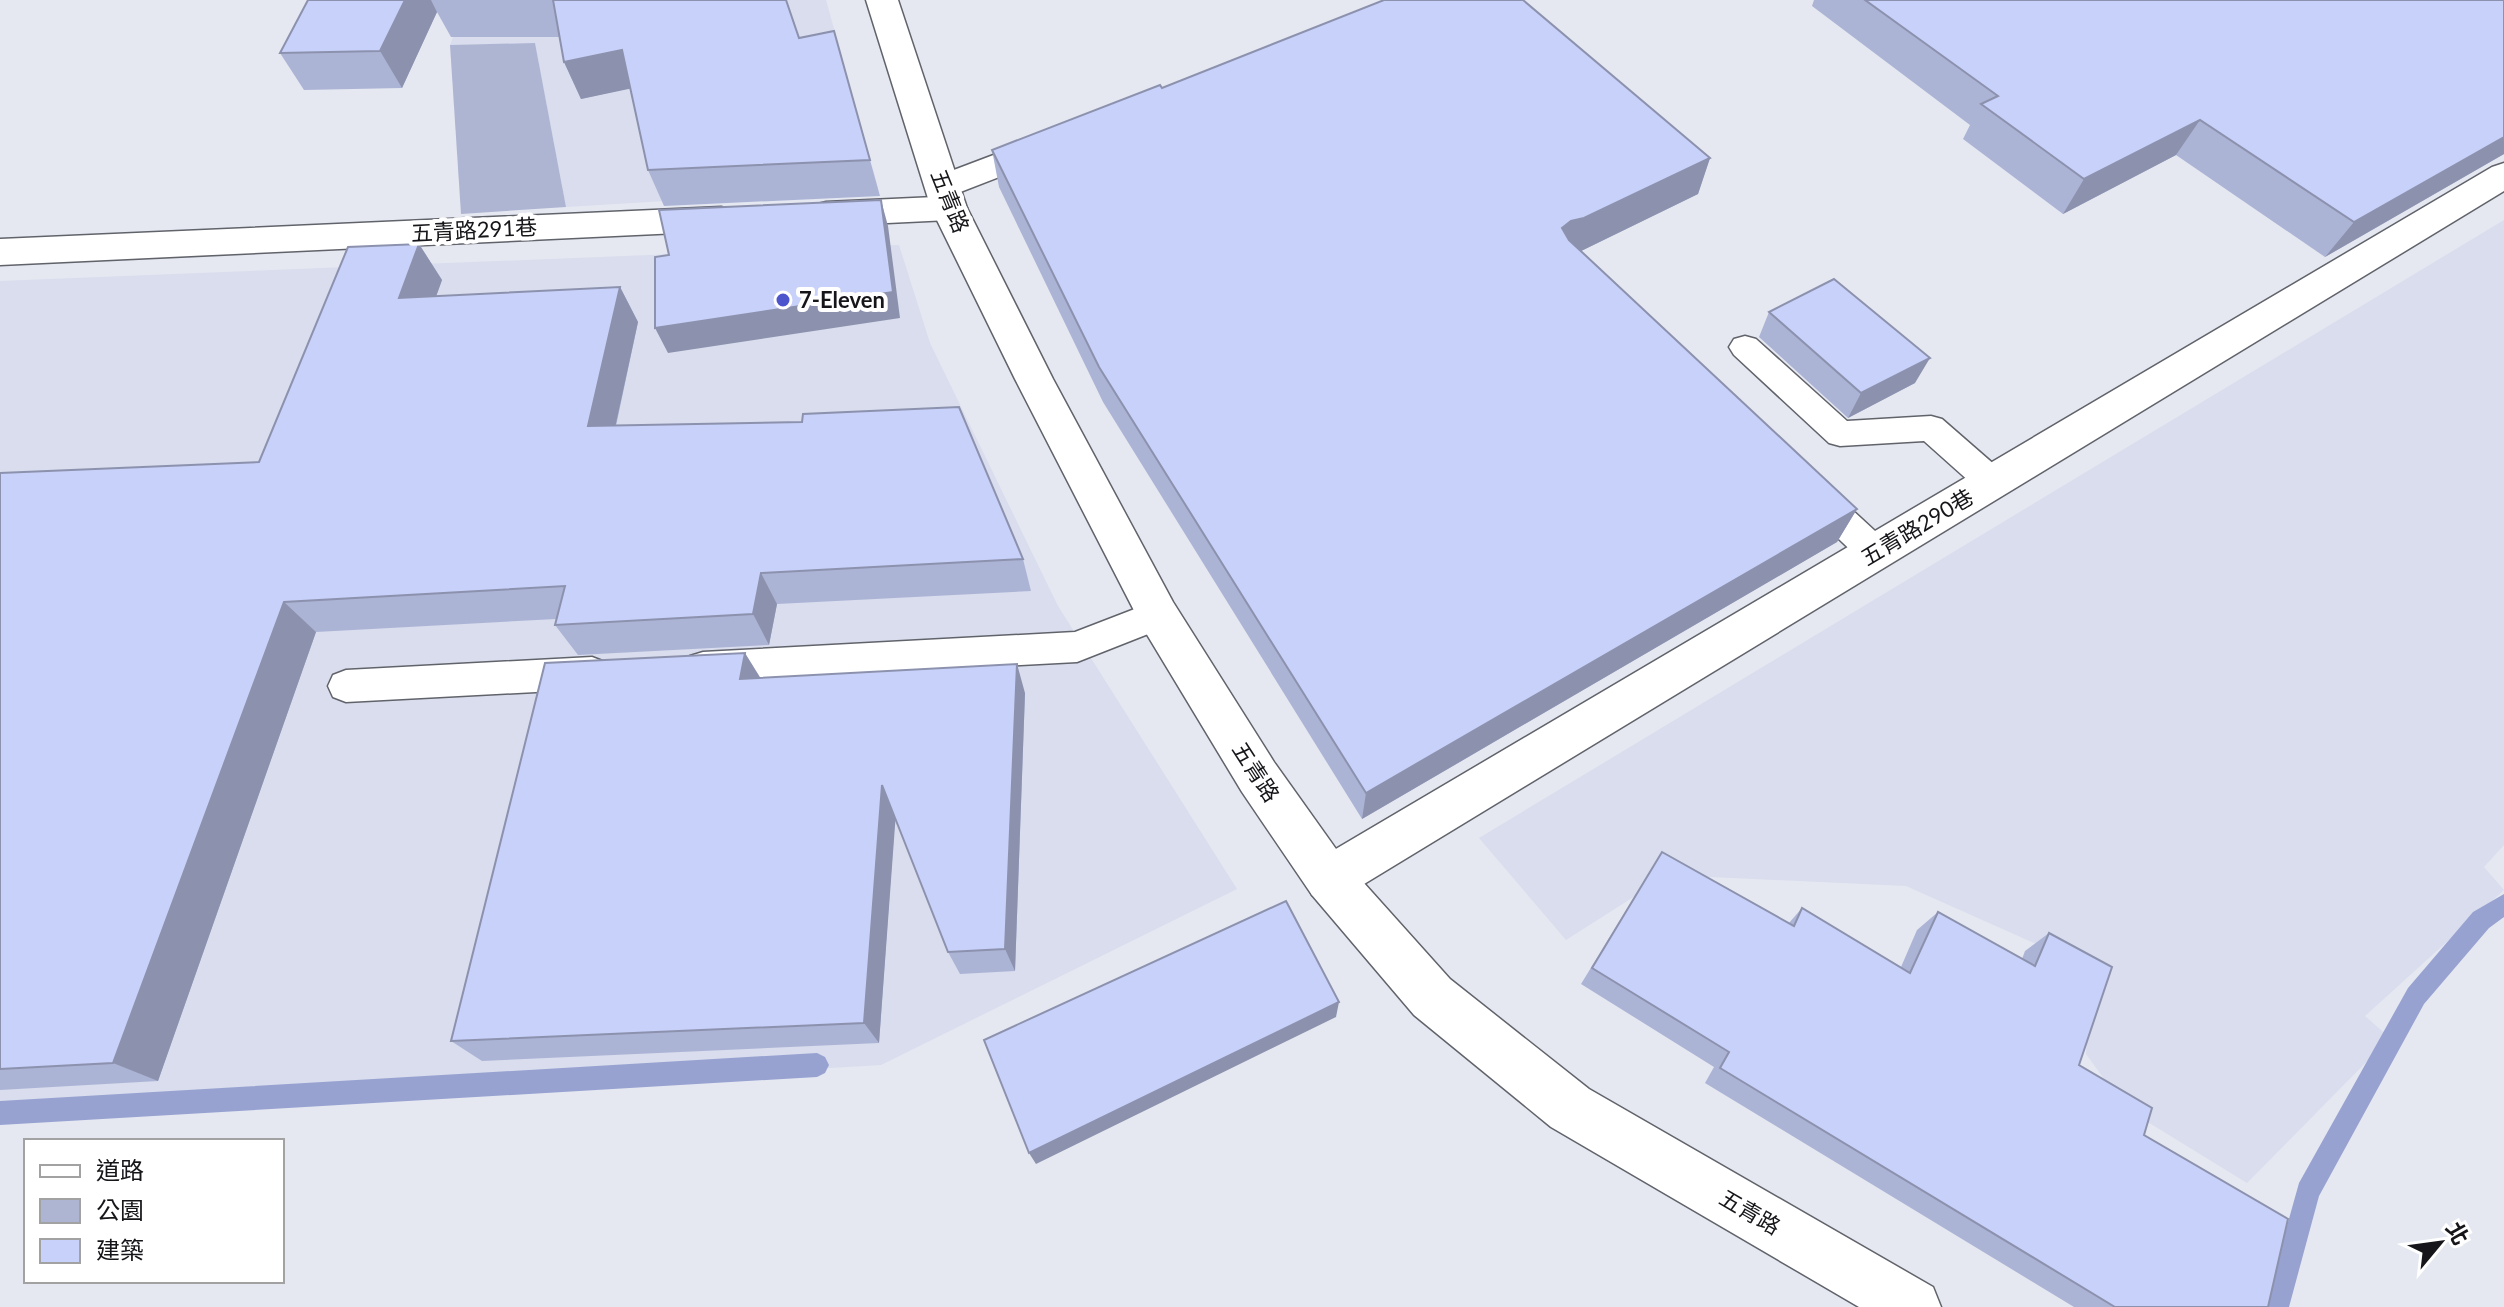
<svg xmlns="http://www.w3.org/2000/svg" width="2504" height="1307" font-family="Lato,'Noto Sans TC',sans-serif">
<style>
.built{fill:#d9dded}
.green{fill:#aeb5d2}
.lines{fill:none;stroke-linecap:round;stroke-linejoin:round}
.stream{fill:#97a2d1;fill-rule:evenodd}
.service-casing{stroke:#61636b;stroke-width:3}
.minor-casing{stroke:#61636b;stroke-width:3}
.tertiary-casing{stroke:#61636b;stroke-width:3}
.service{fill:#fff;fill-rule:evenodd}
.minor{fill:#fff;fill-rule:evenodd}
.tertiary{fill:#fff;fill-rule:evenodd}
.wall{fill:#acb4d6}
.shaded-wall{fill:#8c92ae}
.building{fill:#c8d1f9;stroke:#8c92ae;stroke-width:2}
.poi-dot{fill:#4c55cb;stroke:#fff;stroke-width:3}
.labels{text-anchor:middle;stroke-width:8;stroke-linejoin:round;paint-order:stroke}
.street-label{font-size:22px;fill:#16161a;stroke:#fff}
.poi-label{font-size:22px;font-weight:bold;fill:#16161a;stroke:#fff;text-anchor:start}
</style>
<rect width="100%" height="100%" fill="#e5e8f1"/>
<path class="built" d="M 467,0 L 826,0 L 878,188 L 566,207 L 535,44 L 450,45 Z
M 2504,220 L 2504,845 L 2484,867 L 2504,890 L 2365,1016 L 2390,1038 L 2247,1183 L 2125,1108 L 2086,1054 L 2089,1002 L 2061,955 L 1906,886 L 1668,875 L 1566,940 L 1479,838 Z
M 899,245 L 930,343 L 1058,606 L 1237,889 L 881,1065 L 0,1116 L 0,281 Z"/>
<path class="green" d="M 535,43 L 566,207 L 461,214 L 450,45 Z"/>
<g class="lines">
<path class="stream" d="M 2504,894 L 2504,917 L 2489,928 L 2424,1004 L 2319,1196 L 2289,1307 L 2269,1307 L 2266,1301 L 2299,1183 L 2408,988 L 2473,912 Z
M 817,1053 L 825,1057 L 829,1065 L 825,1073 L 817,1077 L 0,1125 L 0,1101 Z"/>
<g class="service-casing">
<path id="service" d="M 1745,336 L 1756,339 L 1847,421 L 1931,416 L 1942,419 L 2004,473 L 2009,482 L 2004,491 L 1992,495 L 1980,491 L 1924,441 L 1840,446 L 1829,443 L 1734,355 L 1729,347 L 1734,339 Z
M 1812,480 L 1824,484 L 1887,542 L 1892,552 L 1887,562 L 1875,566 L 1863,562 L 1800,502 L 1795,493 L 1800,484 Z
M 1158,600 L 1171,605 L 1176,615 L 1171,625 L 1077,662 L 703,682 L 690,678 L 685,667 L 690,656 L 703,652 L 1075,632 Z
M 592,657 L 605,662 L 610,673 L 605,684 L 592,689 L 346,702 L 333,697 L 328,686 L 333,675 L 346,670 Z"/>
</g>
<g class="minor-casing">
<path id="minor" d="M 1049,134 L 1061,137 L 1066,145 L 1061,153 L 950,196 L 961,200 L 967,208 L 961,216 L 949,220 L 826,226 L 814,223 L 808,214 L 814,205 L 826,202 L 935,197 L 930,195 L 925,187 L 930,179 Z
M 2504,163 L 2504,191 L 1346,895 L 1329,902 L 1312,895 L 1305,879 L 1312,863 L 2492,167 Z
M 721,207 L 734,210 L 739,219 L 734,228 L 721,231 L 0,265 L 0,239 Z"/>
</g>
<g class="tertiary-casing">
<path id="tertiary" d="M 866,0 L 898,0 L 967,208 L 1053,379 L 1173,602 L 1274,762 L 1346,863 L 1450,979 L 1589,1089 L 1933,1287 L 1941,1307 L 1859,1307 L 1551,1127 L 1414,1015 L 1312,895 L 1242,792 L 1143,628 L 1015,379 L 931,208 Z"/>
</g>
<use href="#service" class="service"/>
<use href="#minor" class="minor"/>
<use href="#tertiary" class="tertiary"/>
</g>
<path class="wall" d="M 308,0 L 786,0 L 799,38 L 834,31 L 880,196 L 664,206 L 648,170 L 630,88 L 581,99 L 564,62 L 559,37 L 451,37 L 437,12 L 402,88 L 304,90 L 280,53 Z
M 1814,0 L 2504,0 L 2504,154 L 2325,257 L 2176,155 L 2063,214 L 1963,139 L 1970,125 L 1812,6 Z
M 1162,88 L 1710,158 L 1698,194 L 1581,251 L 1857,509 L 1837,542 L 1362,819 L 1103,402 L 999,187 L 992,150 Z
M 419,244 L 442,280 L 436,296 L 620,287 L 638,322 L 616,426 L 1023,559 L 1031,591 L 777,604 L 769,645 L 578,655 L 555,625 L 556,619 L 316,632 L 158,1081 L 0,1090 L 0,473 L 259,462 Z
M 1769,312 L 1915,383 L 1848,418 L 1759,337 Z
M 760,678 L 1025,693 L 1015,971 L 960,974 L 948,952 L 895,818 L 879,1043 L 482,1061 L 451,1041 Z
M 1662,852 L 1789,923 L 1802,908 L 1901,967 L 1917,930 L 1938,912 L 2022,959 L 2025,951 L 2049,933 L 2079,1065 L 2144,1135 L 2268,1307 L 2074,1307 L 1705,1083 L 1714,1067 L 1581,984 Z"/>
<path class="shaded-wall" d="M 405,0 L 431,0 L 437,12 L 402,88 L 380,51 Z
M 622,50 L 638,87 L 581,99 L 564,62 Z
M 2200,120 L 2176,155 L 2063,214 L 2084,179 Z
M 2504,137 L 2504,154 L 2325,257 L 2354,222 Z
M 1710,158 L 1698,194 L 1575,254 L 1562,228 L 1571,221 Z
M 881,200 L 888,226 L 900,318 L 668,353 L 655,328 Z
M 419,244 L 442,280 L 423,333 L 399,298 Z
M 620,287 L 638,322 L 608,460 L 588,426 Z
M 1930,358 L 1915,383 L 1848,418 L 1861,393 Z
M 1857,509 L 1837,542 L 1362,819 L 1366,793 Z
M 761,573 L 777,604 L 769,645 L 753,614 Z
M 284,602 L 316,632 L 158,1081 L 113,1063 Z
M 745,653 L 763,682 L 740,679 Z
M 1017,664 L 1025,693 L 1015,971 L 1005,949 Z
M 882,785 L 896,812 L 879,1043 L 864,1023 Z
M 1339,1002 L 1336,1017 L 1036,1164 L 1029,1153 Z"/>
<path class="building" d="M 308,0 L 405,0 L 380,51 L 280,53 Z
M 553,0 L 786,0 L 799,38 L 834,31 L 870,160 L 648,170 L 622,50 L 564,62 Z
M 1384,0 L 1523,0 L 1710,158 L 1584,218 L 1571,221 L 1562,228 L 1569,240 L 1857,509 L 1366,793 L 1099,367 L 992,150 L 1160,85 L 1162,88 Z
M 1865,0 L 2504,0 L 2504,137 L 2354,222 L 2200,120 L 2084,179 L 1981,104 L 1998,96 Z
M 881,200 L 893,292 L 655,328 L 655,257 L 669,255 L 659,210 Z
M 419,244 L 399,298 L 620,287 L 588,426 L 802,422 L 803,414 L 959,407 L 1023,559 L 761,573 L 753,614 L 555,625 L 565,586 L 284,602 L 113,1063 L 0,1069 L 0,473 L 259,462 L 348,247 Z
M 1834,279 L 1930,358 L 1861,393 L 1769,312 Z
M 745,653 L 740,679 L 1017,664 L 1005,949 L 948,952 L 882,785 L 864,1023 L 451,1041 L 545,663 Z
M 1662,852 L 1794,926 L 1802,908 L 1910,973 L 1938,912 L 2035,966 L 2049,933 L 2112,967 L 2079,1065 L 2152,1108 L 2144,1135 L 2288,1219 L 2268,1307 L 2115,1307 L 1720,1068 L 1729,1052 L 1592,968 Z
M 1286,901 L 1339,1002 L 1029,1153 L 984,1040 Z"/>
<circle class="poi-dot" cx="783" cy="300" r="8"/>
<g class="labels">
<g class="street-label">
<text transform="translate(950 201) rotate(68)" y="8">五青路</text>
<text transform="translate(474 230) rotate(-3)" y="8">五青路291巷</text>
<text transform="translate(1917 527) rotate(-31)" y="8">五青路290巷</text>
<text transform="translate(1256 772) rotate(57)" y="8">五青路</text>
<text transform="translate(1750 1212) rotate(30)" y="8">五青路</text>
</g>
<g class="poi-label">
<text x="799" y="308">7-Eleven</text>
</g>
</g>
<rect x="24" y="1139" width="260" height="144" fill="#ffffff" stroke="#a2a2a3" stroke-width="2"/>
<rect x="40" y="1165" width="40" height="12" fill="#ffffff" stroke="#a2a2a3" stroke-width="2"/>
<text x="96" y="1179" font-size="24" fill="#16161a">道路</text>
<rect x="40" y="1199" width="40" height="24" fill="#aeb5d2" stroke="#a2a2a3" stroke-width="2"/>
<text x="96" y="1219" font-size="24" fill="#16161a">公園</text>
<rect x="40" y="1239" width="40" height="24" fill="#c8d1f9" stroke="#a2a2a3" stroke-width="2"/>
<text x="96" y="1259" font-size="24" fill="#16161a">建築</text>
<g transform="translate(2440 1243) rotate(61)" stroke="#ffffff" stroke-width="6" paint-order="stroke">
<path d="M0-6L14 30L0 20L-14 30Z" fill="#16161a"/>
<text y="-12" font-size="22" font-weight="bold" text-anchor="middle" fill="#16161a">北</text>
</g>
</svg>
